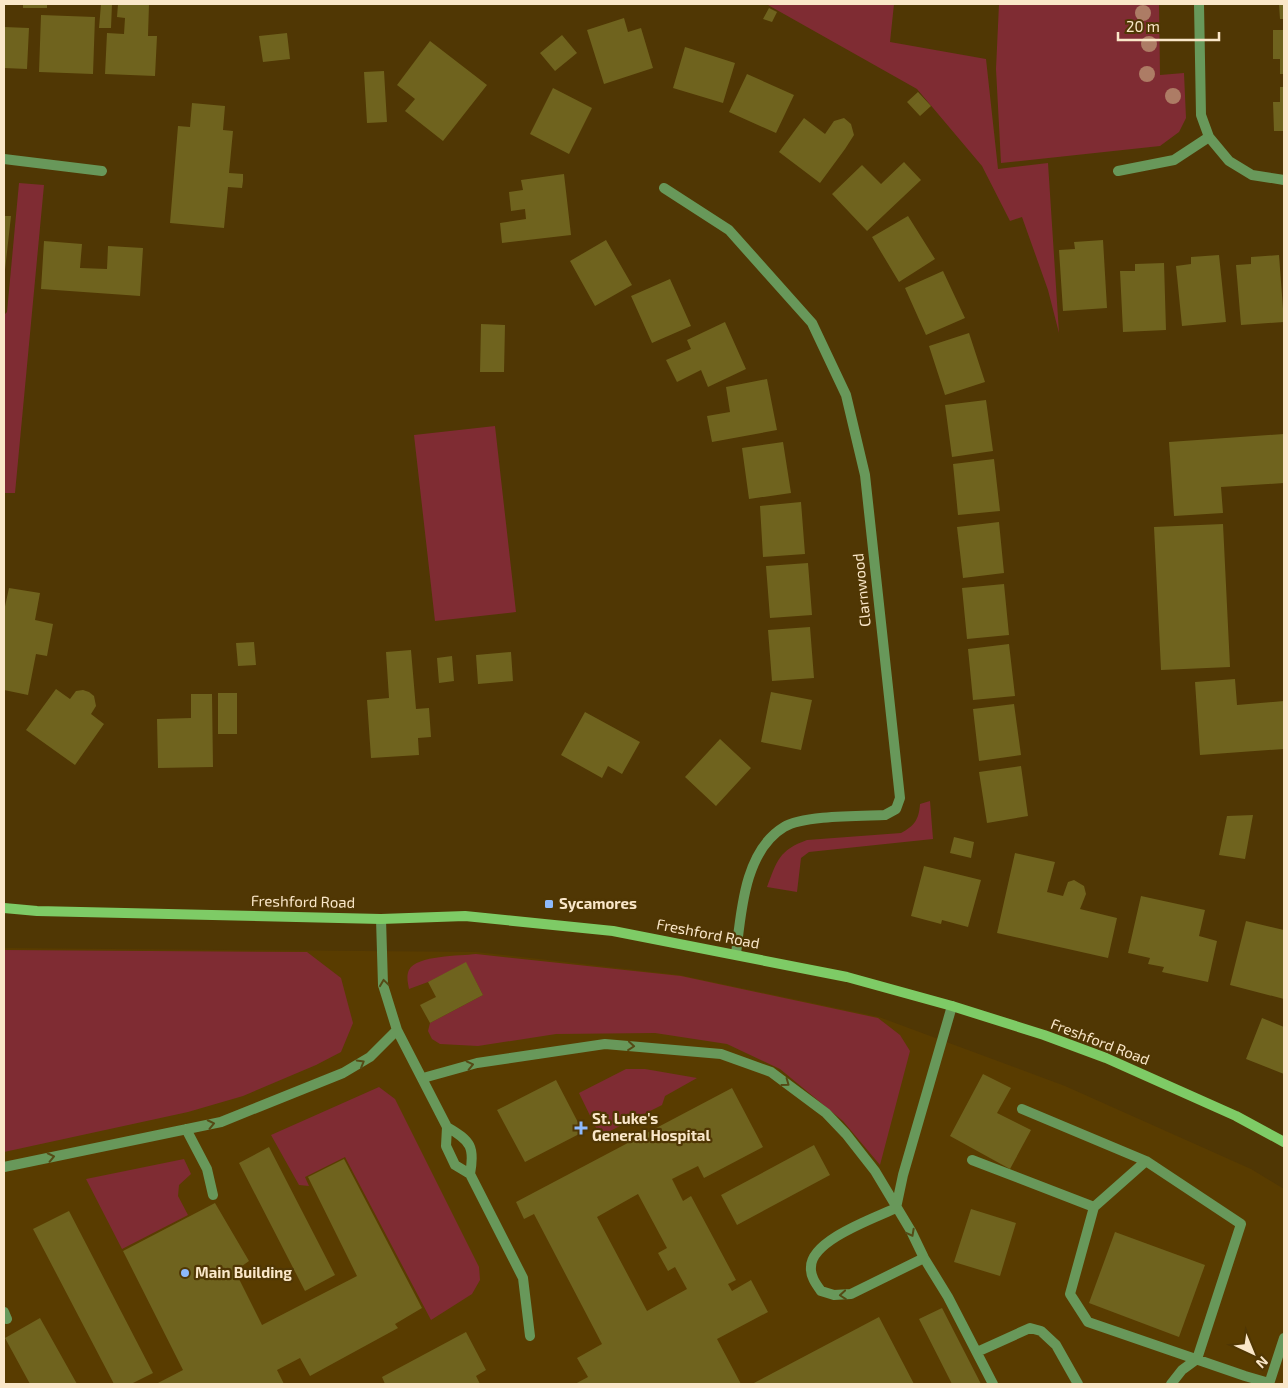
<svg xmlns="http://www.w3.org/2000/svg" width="1288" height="1388" font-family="'Exo 2',sans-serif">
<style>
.built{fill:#593c00}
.green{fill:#7f2c33}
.building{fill:#6f631e;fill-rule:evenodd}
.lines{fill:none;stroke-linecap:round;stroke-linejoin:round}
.service{stroke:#68985a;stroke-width:10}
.minor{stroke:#68985a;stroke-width:10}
.secondary{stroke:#7ecb66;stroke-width:10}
.tree{fill:#ad7c65}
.oneway{stroke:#554a15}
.poi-dot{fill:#8db9fc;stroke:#503704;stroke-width:2}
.labels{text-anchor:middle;stroke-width:4.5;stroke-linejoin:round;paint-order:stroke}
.street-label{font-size:15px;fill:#fae7c9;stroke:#503704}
.poi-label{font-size:15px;font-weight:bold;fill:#fae7c9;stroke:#503704;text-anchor:start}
</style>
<rect width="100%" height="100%" fill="#503704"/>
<path class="built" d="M 4,948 L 476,952 L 680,975 L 879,1017 L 1065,1086 L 1251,1169 L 1284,1189 L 1284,1384 L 4,1384 Z"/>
<path class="green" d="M 749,4 L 894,4 L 890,42 L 986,59 L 998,169 L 1048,163 L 1059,333 L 1048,290 L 1022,217 L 1010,221 L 982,166 L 917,89 L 768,5 Z
M 999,4 L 1159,4 L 1160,75 L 1184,73 L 1186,118 L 1179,132 L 1160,146 L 1001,163 L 996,69 Z
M 19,183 L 44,185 L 15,493 L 4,493 L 4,315 L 7,312 Z
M 495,426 L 516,612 L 435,621 L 414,435 Z
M 930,801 L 933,839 L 809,852 L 801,858 L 797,892 L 767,887 C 777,861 779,850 807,840 L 901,833 C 914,826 919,820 920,804 Z
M 4,950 L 307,952 L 341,978 L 353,1023 L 341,1052 L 316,1065 L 243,1096 L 188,1112 L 4,1152 Z
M 476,954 L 681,976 L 878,1018 L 900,1035 L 910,1051 L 880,1165 L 843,1121 L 780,1069 L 727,1044 L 655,1033 L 556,1034 L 478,1046 L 440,1044 L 432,1039 L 428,1031 L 430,1023 L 483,995 L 466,963 L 428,982 L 409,989 C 408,983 406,976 409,970 C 417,955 460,956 476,954 Z
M 626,1069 L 645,1069 L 697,1078 L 665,1096 L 662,1105 L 600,1136 L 579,1093 Z
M 379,1087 L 395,1099 L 479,1267 L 480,1280 L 472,1294 L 431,1320 L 345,1157 L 305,1177 L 309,1186 L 299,1185 L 271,1135 Z
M 184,1159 L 191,1174 L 179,1185 L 178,1196 L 188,1215 L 122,1249 L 86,1179 Z"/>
<path class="building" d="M 23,4 L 47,4 L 47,8 L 23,8 Z
M 101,4 L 112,4 L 111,28 L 99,28 Z
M 118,4 L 149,4 L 148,36 L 157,36 L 155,76 L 105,74 L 107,33 L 124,34 L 125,18 L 117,17 Z
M 1279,4 L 1284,4 L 1284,19 L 1280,19 Z
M 769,8 L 777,12 L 772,22 L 763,19 Z
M 41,15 L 95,17 L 93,74 L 39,72 Z
M 624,18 L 628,32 L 641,28 L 653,68 L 604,84 L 587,30 Z
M 4,27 L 29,28 L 27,69 L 4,68 Z
M 1273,30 L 1284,30 L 1284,74 L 1280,74 L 1280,59 L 1273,59 Z
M 287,33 L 290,59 L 263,62 L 259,36 Z
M 562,35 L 577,53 L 555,71 L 540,53 Z
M 430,41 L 487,85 L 443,141 L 405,111 L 415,99 L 397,85 Z
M 685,47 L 735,63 L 723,103 L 673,88 Z
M 384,71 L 387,122 L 367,123 L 364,72 Z
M 747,74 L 794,95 L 776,133 L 729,112 Z
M 1280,87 L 1284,87 L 1284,131 L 1274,131 L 1273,102 L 1280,102 Z
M 553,88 L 592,108 L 569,154 L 530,134 Z
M 918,92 L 931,106 L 920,116 L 907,102 Z
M 192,103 L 225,106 L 223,130 L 233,131 L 229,173 L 243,174 L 243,181 L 242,188 L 228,187 L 224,228 L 170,223 L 178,126 L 190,127 Z
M 804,118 L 825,134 L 834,121 L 844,118 L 851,124 L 854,135 L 845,149 L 820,183 L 779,152 Z
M 904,162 L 921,180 L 867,231 L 832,194 L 862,165 L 881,184 Z
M 564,174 L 571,235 L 502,243 L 500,223 L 526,219 L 525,209 L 511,211 L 509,192 L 523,190 L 521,180 Z
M 4,216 L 11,216 L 5,270 L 4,270 Z
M 908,216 L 935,259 L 899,282 L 872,237 Z
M 606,240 L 632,285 L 595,306 L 570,261 Z
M 1103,240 L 1107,308 L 1063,311 L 1059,250 L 1075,249 L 1074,242 Z
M 44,241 L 82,244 L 80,268 L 107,269 L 108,246 L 143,248 L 140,296 L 41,289 Z
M 1219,255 L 1226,322 L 1182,326 L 1176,266 L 1191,264 L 1191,257 Z
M 1279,255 L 1284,322 L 1241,325 L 1236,265 L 1251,264 L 1251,257 Z
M 1164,263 L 1166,330 L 1123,332 L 1120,271 L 1135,271 L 1135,264 Z
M 943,271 L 965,318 L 926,335 L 905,288 Z
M 670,279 L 691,326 L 652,343 L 631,296 Z
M 725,322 L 746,369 L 708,387 L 701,370 L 677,382 L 666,360 L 691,349 L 687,340 Z
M 481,324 L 505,325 L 504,372 L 480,372 Z
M 969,333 L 985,382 L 945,395 L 929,346 Z
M 767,379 L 777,430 L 712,442 L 707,416 L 730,412 L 726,387 Z
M 986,400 L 993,451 L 952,457 L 945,405 Z
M 1284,434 L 1284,483 L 1221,487 L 1223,513 L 1174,516 L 1169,442 Z
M 783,442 L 791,493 L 749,499 L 742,448 Z
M 994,459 L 1000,511 L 958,515 L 953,464 Z
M 801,502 L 805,554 L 763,557 L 760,506 Z
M 999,522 L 1004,573 L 963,578 L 957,527 Z
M 1223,524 L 1230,667 L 1161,670 L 1154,527 Z
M 808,563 L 812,615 L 770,618 L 766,566 Z
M 1004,584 L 1009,635 L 967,639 L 962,588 Z
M 9,588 L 40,593 L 35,620 L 53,624 L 47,656 L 36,654 L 28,695 L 4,690 L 4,611 Z
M 810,627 L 814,678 L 772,681 L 768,630 Z
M 254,642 L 256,665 L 238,666 L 236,643 Z
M 1009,644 L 1015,696 L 973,700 L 968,649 Z
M 411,650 L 416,709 L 429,708 L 431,737 L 418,738 L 419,755 L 371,758 L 367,700 L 389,698 L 386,652 Z
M 511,652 L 513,681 L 478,684 L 476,655 Z
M 452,656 L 454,681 L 439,683 L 437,658 Z
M 1235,679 L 1237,705 L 1284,701 L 1284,749 L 1200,755 L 1195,682 Z
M 56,689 L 70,699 L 76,691 L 83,690 L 89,692 L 94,696 L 96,706 L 91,714 L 104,724 L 75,765 L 26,730 Z
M 771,692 L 812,700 L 801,750 L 761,742 Z
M 218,693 L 237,693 L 237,734 L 218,734 Z
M 191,694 L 212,694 L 213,767 L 158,768 L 157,719 L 191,718 Z
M 1014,704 L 1021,755 L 979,761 L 973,709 Z
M 585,712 L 640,742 L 622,774 L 608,766 L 602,778 L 561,755 Z
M 720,739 L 751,768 L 716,806 L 685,777 Z
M 1021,766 L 1028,816 L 987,823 L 979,772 Z
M 1253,815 L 1245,859 L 1219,855 L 1227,816 Z
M 954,837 L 974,842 L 971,858 L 950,853 Z
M 1015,853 L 1055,862 L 1047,892 L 1063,896 L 1068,882 L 1074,880 L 1084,886 L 1086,894 L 1080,909 L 1117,918 L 1108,958 L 997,933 Z
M 924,866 L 981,880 L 968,927 L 942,920 L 941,924 L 911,916 Z
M 1141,896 L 1205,910 L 1199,936 L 1217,941 L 1208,982 L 1162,972 L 1164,967 L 1148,964 L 1150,958 L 1128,953 Z
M 1246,921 L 1284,930 L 1284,999 L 1230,985 Z
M 466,962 L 483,995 L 430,1023 L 420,1005 L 436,997 L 428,982 Z
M 1262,1018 L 1284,1027 L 1284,1074 L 1246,1059 Z
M 983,1074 L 1011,1088 L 997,1113 L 1031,1130 L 1010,1169 L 950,1136 Z
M 556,1080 L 583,1132 L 525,1162 L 497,1110 Z
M 732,1088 L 763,1147 L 704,1178 L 698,1166 L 672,1179 L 683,1201 L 691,1196 L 736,1280 L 728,1284 L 732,1291 L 751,1280 L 768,1312 L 717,1339 L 741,1384 L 575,1384 L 588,1377 L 577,1358 L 602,1344 L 534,1214 L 524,1219 L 516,1202 ZM 638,1194 L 667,1248 L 658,1253 L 668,1271 L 675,1267 L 687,1289 L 647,1311 L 597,1217 Z
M 814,1145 L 830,1175 L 737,1225 L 721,1195 Z
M 269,1147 L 335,1275 L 305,1291 L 239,1163 Z
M 344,1159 L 422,1308 L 395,1324 L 398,1328 L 310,1376 L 300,1358 L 277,1370 L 284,1384 L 156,1384 L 183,1370 L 123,1251 L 215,1203 L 249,1261 L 235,1271 L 262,1325 L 357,1276 L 308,1177 Z
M 971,1209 L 1016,1223 L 1000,1276 L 954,1262 Z
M 69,1211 L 153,1373 L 131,1384 L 114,1384 L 33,1229 Z
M 1115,1232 L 1205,1265 L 1179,1337 L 1089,1303 Z
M 942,1308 L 981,1384 L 952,1384 L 919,1319 Z
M 879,1317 L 914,1384 L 752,1384 Z
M 40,1318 L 77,1384 L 30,1384 L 5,1338 Z
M 466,1332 L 486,1370 L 476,1376 L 480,1384 L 385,1384 L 382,1377 Z"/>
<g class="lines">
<path class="service" d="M 381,919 L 383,985 L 397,1030 L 447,1127 L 446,1146 L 455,1165 L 470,1174 L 523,1278 L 530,1336
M 423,1078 L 477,1063 L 605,1044 L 721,1054 L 771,1072 L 826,1113 L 846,1134 L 875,1171 L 911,1231 L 924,1258 L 948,1297 L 993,1384
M 1022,1109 L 1146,1161 L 1241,1224 L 1197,1359 L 1182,1370 L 1171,1384
M 447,1127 C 471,1141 475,1147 470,1174
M 186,1129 L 207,1169 L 213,1195
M 972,1160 L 1094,1207
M 1146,1161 L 1094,1207 L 1070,1294 L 1088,1322 L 1245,1376 L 1269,1383
M 4,1167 L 221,1122 L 343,1073 L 370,1057 L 397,1030
M 924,1258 L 851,1294 L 834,1295 L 821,1291 C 816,1284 810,1276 811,1267 C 811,1240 875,1218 896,1208 L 903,1175 L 952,1006
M 4,1312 L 7,1319
M 977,1352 L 1030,1328 L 1041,1331 L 1056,1345 L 1078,1384
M 1269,1384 L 1284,1338"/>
<path class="minor" d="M 1199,4 L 1201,115 L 1209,137 L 1229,161 L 1252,175 L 1284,180
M 4,159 L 102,171
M 1118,171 L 1174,160 L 1209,137
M 664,188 L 729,230 L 812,323 L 846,395 L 865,475 L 900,798 L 896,809 L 885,815 C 861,816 803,815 784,827 C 744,851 741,913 736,954"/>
<path class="secondary" d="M 4,908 L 37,911 L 381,919 L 465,916 L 613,931 L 847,977 L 952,1006 L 1044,1035 L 1106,1058 L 1236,1116 L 1284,1142"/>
</g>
<g class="tree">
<circle cx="1143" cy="13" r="8"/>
<circle cx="1149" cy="44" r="8"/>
<circle cx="1147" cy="74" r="8"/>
<circle cx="1173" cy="96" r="8"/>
</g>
<defs><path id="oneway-chevron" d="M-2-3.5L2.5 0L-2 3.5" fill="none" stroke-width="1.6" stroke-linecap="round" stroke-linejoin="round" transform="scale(1.25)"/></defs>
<g class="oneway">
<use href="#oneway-chevron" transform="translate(384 983) rotate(-98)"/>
<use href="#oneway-chevron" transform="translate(631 1046) rotate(5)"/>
<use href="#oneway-chevron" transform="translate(361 1063) rotate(-30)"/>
<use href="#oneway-chevron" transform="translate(470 1065) rotate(-13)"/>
<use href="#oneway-chevron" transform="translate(786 1083) rotate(36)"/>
<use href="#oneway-chevron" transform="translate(211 1124) rotate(-12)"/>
<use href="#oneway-chevron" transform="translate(51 1157) rotate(-12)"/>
<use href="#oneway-chevron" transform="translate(911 1233) rotate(62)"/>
<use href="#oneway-chevron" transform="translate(843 1295) rotate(175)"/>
</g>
<g class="poi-dot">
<rect x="544" y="899" width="10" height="10" rx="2.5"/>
<path d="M578.5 1120.5h5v5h5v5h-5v5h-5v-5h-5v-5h5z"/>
<circle cx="185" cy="1273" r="5"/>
</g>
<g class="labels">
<g class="street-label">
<text transform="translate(862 590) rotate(-96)" y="5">Clarnwood</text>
<text transform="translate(303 902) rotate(1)" y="5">Freshford Road</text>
<text transform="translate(708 934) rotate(11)" y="5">Freshford Road</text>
<text transform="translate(1100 1042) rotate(21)" y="5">Freshford Road</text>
</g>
<g class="poi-label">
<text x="559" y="909">Sycamores</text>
<text x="592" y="1124">St. Luke's<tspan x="592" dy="17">General Hospital</tspan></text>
<text x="195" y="1278">Main Building</text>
</g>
</g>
<rect width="1288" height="1388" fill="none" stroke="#fae7c9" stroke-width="10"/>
<g transform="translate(1253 1353) rotate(136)" stroke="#503704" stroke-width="4" paint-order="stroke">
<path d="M0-4L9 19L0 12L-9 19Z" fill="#fae7c9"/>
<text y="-8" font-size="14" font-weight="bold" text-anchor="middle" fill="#fae7c9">N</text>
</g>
<path d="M1118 32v8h101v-8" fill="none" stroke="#fae7c9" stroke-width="2.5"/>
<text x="1126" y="32" font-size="15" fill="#fae7c9" stroke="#503704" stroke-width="4" paint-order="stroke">20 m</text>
</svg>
